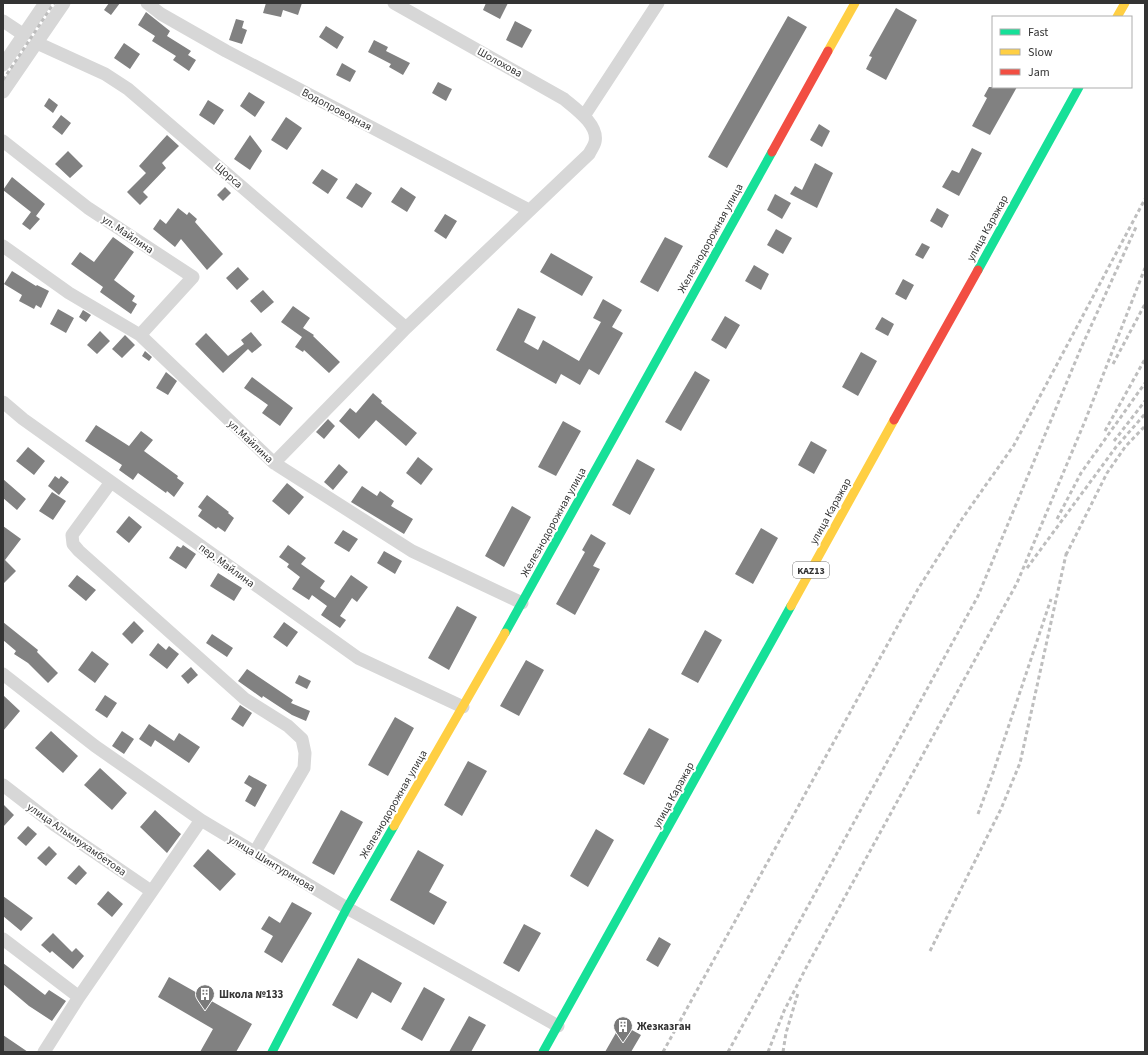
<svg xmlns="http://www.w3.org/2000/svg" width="1148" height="1055" font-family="'Source Sans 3',sans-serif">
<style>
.building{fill:#818181}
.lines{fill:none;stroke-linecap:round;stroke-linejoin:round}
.street{stroke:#d7d7d7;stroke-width:13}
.fast{stroke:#16e098;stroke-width:9}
.slow{stroke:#ffcf43;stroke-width:9}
.jam{stroke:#f24e42;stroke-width:9}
.rail{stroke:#bebebe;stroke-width:3;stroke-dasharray:4 3;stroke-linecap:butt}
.labels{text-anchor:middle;stroke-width:4;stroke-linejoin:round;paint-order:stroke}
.shield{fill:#fff;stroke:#707070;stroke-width:1}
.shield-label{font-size:10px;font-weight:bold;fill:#333}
.street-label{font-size:11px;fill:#333;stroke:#fff}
.poi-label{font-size:11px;font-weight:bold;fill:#333;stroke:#fff;text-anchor:start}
</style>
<rect width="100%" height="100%" fill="#fff"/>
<path class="building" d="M 109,3 L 120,3 L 111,15 L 104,10 Z
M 266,3 L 302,3 L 298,15 L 283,10 L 281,17 L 263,13 Z
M 486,3 L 508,3 L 500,19 L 483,10 Z
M 896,8 L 917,20 L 886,80 L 866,69 L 872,57 L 869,56 Z
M 146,12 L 170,31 L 167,36 L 191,51 L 188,55 L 196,60 L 189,71 L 173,60 L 176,56 L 152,41 L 155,36 L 138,25 Z
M 788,16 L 807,27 L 727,168 L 708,157 Z
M 236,19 L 244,21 L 242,28 L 247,30 L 242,44 L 229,40 Z
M 515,21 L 532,30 L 522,48 L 506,40 Z
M 326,26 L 344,37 L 337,49 L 319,37 Z
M 374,40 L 388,47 L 386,51 L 410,63 L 403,75 L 389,67 L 391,64 L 368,52 Z
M 124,43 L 140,54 L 130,69 L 114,58 Z
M 342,63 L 356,71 L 350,82 L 336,75 Z
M 438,82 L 452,89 L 446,101 L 432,93 Z
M 989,87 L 1017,87 L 990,135 L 972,126 L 987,98 L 984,96 Z
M 249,92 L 265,102 L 255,117 L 240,106 Z
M 49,98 L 58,105 L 53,113 L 44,106 Z
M 208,100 L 224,110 L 214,125 L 199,115 Z
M 61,115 L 71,123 L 62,135 L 52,127 Z
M 286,117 L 302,128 L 287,150 L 271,140 Z
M 819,124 L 830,131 L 822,147 L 810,140 Z
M 167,135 L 179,146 L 162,163 L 166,168 L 143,192 L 148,197 L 140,205 L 127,192 L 146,173 L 139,166 Z
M 250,135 L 262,151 L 250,170 L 234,159 Z
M 972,148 L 982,153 L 959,196 L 942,187 L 952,170 L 959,173 Z
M 68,151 L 83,166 L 70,178 L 55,164 Z
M 815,163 L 833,173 L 817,208 L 790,194 L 795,186 L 802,190 Z
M 322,169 L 338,179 L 328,194 L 312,183 Z
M 12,177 L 45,204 L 36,216 L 40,219 L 30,230 L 22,224 L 31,212 L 3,190 Z
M 356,183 L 372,193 L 362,208 L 346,198 Z
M 225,187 L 231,193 L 223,201 L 217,195 Z
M 401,187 L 416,197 L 407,212 L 391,202 Z
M 775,194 L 791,203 L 782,219 L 767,210 Z
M 178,208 L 187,215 L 189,212 L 197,219 L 195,222 L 223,254 L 207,270 L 181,239 L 175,247 L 153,229 L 160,219 L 166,224 Z
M 937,208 L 949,215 L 942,228 L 930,221 Z
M 445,214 L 457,221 L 446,239 L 434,231 Z
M 776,229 L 792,238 L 783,254 L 767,245 Z
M 113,237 L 134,252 L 114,280 L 135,296 L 132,301 L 137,304 L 131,314 L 100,292 L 103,287 L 71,264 L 80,252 L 94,262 Z
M 665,237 L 683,246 L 658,292 L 640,282 Z
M 922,243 L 930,247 L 923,259 L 915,255 Z
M 551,253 L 593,277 L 582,296 L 540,272 Z
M 754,265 L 769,274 L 761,290 L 745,281 Z
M 238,267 L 249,279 L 237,290 L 226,278 Z
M 12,271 L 36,286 L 37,285 L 49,291 L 41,308 L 36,305 L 34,309 L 19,301 L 22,295 L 4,284 Z
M 903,279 L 914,285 L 906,300 L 895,294 Z
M 263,290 L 274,302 L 261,313 L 250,301 Z
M 603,299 L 622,310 L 612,327 L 623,333 L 599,375 L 589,369 L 580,385 L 561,374 L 556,384 L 496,350 L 518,308 L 536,317 L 524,342 L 538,350 L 543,340 L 579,361 L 601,322 L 593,318 Z
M 293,306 L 310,318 L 303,328 L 314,335 L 313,336 L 340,362 L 329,373 L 304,350 L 303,352 L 295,347 L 302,337 L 281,322 Z
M 58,309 L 74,318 L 66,333 L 50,324 Z
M 83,310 L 91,315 L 86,322 L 79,317 Z
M 725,316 L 740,325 L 726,349 L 711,340 Z
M 882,317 L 894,324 L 888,336 L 875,329 Z
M 100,331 L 110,341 L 97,354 L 87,345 Z
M 251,332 L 262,345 L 252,353 L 248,349 L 223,373 L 195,344 L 206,333 L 228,356 L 244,344 L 241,340 Z
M 125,335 L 135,345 L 122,358 L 112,349 Z
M 145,351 L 152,357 L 149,361 L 142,356 Z
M 861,352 L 877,361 L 858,396 L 842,387 Z
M 695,371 L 710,380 L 681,431 L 665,422 Z
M 166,372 L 177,381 L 168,395 L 156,388 Z
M 252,377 L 293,408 L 280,426 L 262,413 L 268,405 L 244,388 Z
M 373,393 L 382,401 L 381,403 L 417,433 L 406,446 L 376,420 L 359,439 L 339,421 L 350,408 L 356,413 Z
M 328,419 L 335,426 L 324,439 L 316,432 Z
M 563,421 L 581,431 L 556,476 L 538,467 Z
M 96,425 L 129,446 L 141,431 L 153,440 L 144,451 L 178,476 L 177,478 L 184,483 L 174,497 L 167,491 L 166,493 L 138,473 L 133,480 L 119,470 L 122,465 L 85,441 Z
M 811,441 L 827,450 L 814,474 L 798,465 Z
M 28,447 L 45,461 L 34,475 L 16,461 Z
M 418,457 L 433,469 L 421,485 L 406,473 Z
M 637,459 L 655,469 L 630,515 L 612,505 Z
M 339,464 L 348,472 L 333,490 L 324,482 Z
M 55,476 L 59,479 L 61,476 L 69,482 L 59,495 L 48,486 Z
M 3,479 L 26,499 L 17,510 L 3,498 Z
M 287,483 L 304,497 L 289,515 L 272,501 Z
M 362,486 L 377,496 L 380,491 L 394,501 L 391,506 L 413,519 L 404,534 L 351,502 Z
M 52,492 L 66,501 L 53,520 L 39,511 Z
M 207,495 L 229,512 L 228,513 L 234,518 L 225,532 L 218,527 L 216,529 L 198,516 L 202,510 L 198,507 Z
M 512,506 L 531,517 L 504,567 L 485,556 Z
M 129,516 L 142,527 L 129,543 L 116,532 Z
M 3,526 L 21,539 L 5,560 L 16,571 L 3,584 Z
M 761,528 L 778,538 L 753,584 L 735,574 Z
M 343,530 L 358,539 L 349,552 L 334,543 Z
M 591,534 L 606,543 L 593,566 L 600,569 L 575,615 L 556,604 L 585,552 L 582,550 Z
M 183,545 L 196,554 L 186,569 L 169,558 L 177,546 L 181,548 Z
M 288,545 L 306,558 L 301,564 L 325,581 L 320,588 L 335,598 L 351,575 L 368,587 L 357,602 L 352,598 L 340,616 L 346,620 L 340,628 L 321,615 L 327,606 L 312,595 L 309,600 L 292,589 L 300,577 L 287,567 L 289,564 L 279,557 Z
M 384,551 L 402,561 L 395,574 L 377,563 Z
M 218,573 L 242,588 L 234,601 L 210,586 Z
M 77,575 L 96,590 L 86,601 L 68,586 Z
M 457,606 L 477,617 L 449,670 L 428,658 Z
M 134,621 L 144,631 L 132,644 L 122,634 Z
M 3,622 L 38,650 L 37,652 L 58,673 L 48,683 L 28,663 L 14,654 L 16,651 L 3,640 Z
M 284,622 L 298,632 L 287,647 L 273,637 Z
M 705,630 L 722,640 L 698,683 L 681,674 Z
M 212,634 L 233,648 L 227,657 L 206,643 Z
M 158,643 L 166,650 L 169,646 L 179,654 L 167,669 L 149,655 Z
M 92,651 L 109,664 L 95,683 L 78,670 Z
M 526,660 L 544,670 L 519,716 L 500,706 Z
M 191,667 L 198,675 L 188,684 L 181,676 Z
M 247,669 L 293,700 L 291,703 L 310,711 L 306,721 L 292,715 L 263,696 L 262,698 L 238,681 Z
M 299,675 L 311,681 L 307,689 L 295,683 Z
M 3,695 L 20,711 L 3,731 Z
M 105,695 L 117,703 L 107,718 L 95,710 Z
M 240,705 L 252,713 L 243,727 L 231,719 Z
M 395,717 L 414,728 L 388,776 L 368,765 Z
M 149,724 L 174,741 L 179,733 L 200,747 L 189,763 L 155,740 L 151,747 L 139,739 Z
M 649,728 L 669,739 L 644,785 L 623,774 Z
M 51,731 L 78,756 L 63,773 L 35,748 Z
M 122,731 L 134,739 L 124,754 L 112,746 Z
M 468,761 L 487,771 L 462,816 L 444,805 Z
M 100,768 L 127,793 L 112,810 L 84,785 Z
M 249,775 L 267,785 L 255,807 L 245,801 L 252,788 L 244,783 Z
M 3,804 L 14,815 L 3,827 Z
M 155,810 L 181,834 L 167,853 L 140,827 Z
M 341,810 L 363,822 L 334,875 L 312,863 Z
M 28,826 L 37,834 L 26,846 L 17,838 Z
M 596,829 L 614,840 L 588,887 L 570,876 Z
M 49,846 L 57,854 L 46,866 L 37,858 Z
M 208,849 L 236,874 L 220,891 L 193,866 Z
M 418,850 L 444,865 L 429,892 L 447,902 L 434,925 L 390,900 Z
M 79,865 L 87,873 L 76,885 L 67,878 Z
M 108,891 L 123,904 L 112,917 L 97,904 Z
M 3,896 L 33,918 L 21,931 L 3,916 Z
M 292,902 L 312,913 L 282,963 L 264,952 L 273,936 L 261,929 L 269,916 L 280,923 Z
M 524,924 L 541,933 L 519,972 L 503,963 Z
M 53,933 L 72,952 L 76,948 L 84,956 L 73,969 L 52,951 L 50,953 L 41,945 Z
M 659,937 L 671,944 L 658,967 L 646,960 Z
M 358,958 L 402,983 L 391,1003 L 372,992 L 357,1019 L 332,1005 Z
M 3,963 L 45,995 L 49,990 L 66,1001 L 52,1021 L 29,1006 L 3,984 Z
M 169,977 L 252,1024 L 236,1052 L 200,1052 L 213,1029 L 158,997 Z
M 424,987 L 445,999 L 422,1041 L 401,1029 Z
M 469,1016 L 486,1025 L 471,1052 L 449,1052 Z
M 621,1024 L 641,1035 L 631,1052 L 605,1052 Z
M 3,1035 L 28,1052 L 3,1052 Z"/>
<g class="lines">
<path class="street" d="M 147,3 L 161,14 L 226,51 L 529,210
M 3,21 L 24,35
M 37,43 L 105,74 L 128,89 L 406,328
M 3,65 L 45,3
M 3,92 L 64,3
M 584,116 L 658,3
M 3,141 L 88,208 L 193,277 L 140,335
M 3,246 L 69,293 L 140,335 L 274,463 L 412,551 L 522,603
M 3,402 L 23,419 L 358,658 L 463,707
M 274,463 L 406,328 L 589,154 C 591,150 594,146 595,142 C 599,125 576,109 564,99 L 394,3
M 111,482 L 72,535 L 73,544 L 79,551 L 245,699 L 288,726 L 302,739 L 305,753 L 304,768 L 255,852
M 3,674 L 95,746 L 201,820 L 347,908 L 558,1026
M 3,785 L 56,826 L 151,891
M 3,939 L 79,997
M 44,1052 L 79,997 L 201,820"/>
<path class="fast" d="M 978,270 L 1079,87
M 505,633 L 772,152
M 272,1052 L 347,908 L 394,826
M 543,1052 L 791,606"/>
<path class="slow" d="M 1117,17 L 1125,3
M 828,51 L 855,3
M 791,606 L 894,420
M 394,826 L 505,633"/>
<path class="jam" d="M 772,152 L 828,51
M 894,420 L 978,270"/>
<path class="rail" d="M 3,80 L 54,3
M 1113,364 L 1145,304
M 1105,431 L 1145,359
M 1114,441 L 1145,401
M 1057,519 L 1081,473 L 1145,383
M 1066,555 L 1107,473 L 1125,447 L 1145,426
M 1027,568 L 1116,447 L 1145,414
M 978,814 L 992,776 L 1051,599
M 930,951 L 1001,809 L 1020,763 L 1067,550
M 663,1052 L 918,589 L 962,519 L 1014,445 L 1145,199
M 728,1052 L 978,596 L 1081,348 L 1137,225
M 768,1052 L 784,1011 L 807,966 L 1017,583 L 1085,421 L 1145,268
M 783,1052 L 786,1033 L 798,993"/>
</g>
<defs>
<g id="building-pin" transform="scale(1)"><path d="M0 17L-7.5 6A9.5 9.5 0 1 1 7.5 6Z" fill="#7a7a7a" stroke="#fff"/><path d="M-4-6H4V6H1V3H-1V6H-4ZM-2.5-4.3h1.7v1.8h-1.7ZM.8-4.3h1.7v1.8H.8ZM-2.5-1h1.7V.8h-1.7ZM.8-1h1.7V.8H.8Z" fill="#fff"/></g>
</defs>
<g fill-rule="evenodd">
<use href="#building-pin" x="205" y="994"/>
<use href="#building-pin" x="623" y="1026"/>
</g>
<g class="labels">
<rect class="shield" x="793" y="562" width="36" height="16" rx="3"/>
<g class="shield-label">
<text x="811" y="574">KAZ13</text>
</g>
<g class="street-label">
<text transform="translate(500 62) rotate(29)" y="4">Шолохова</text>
<text transform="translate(337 109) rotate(28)" y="4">Водопроводная</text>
<text transform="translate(229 175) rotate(41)" y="4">Щорса</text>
<text transform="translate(987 228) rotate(-61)" y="4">улица Каражар</text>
<text transform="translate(128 234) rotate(34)" y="4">ул. Майлина</text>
<text transform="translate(710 238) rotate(-61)" y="4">Железнодорожная улица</text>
<text transform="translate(251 441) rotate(43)" y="4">ул.Майлина</text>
<text transform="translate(830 511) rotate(-61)" y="4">улица Каражар</text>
<text transform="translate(553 522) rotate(-61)" y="4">Железнодорожная улица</text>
<text transform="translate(227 565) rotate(36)" y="4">пер. Майлина</text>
<text transform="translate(673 795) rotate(-61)" y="4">улица Каражар</text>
<text transform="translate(393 804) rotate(-60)" y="4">Железнодорожная улица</text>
<text transform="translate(77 839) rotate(35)" y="4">улица Альммухамбетова</text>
<text transform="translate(272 863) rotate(31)" y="4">улица Шинтуринова</text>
</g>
<g class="poi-label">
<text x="219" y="998">Школа №133</text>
<text x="637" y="1030">Жезказган</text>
</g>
</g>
<rect width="1148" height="1055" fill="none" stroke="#333333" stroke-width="8"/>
<rect x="992" y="16" width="140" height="72" fill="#ffffff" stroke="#adadad"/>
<rect x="1000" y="29" width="20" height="6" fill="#16e098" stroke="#adadad"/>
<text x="1028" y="36" font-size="12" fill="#333333">Fast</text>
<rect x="1000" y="49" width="20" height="6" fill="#ffcf43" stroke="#adadad"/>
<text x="1028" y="56" font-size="12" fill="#333333">Slow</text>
<rect x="1000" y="69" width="20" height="6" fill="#f24e42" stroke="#adadad"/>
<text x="1028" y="76" font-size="12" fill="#333333">Jam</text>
</svg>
